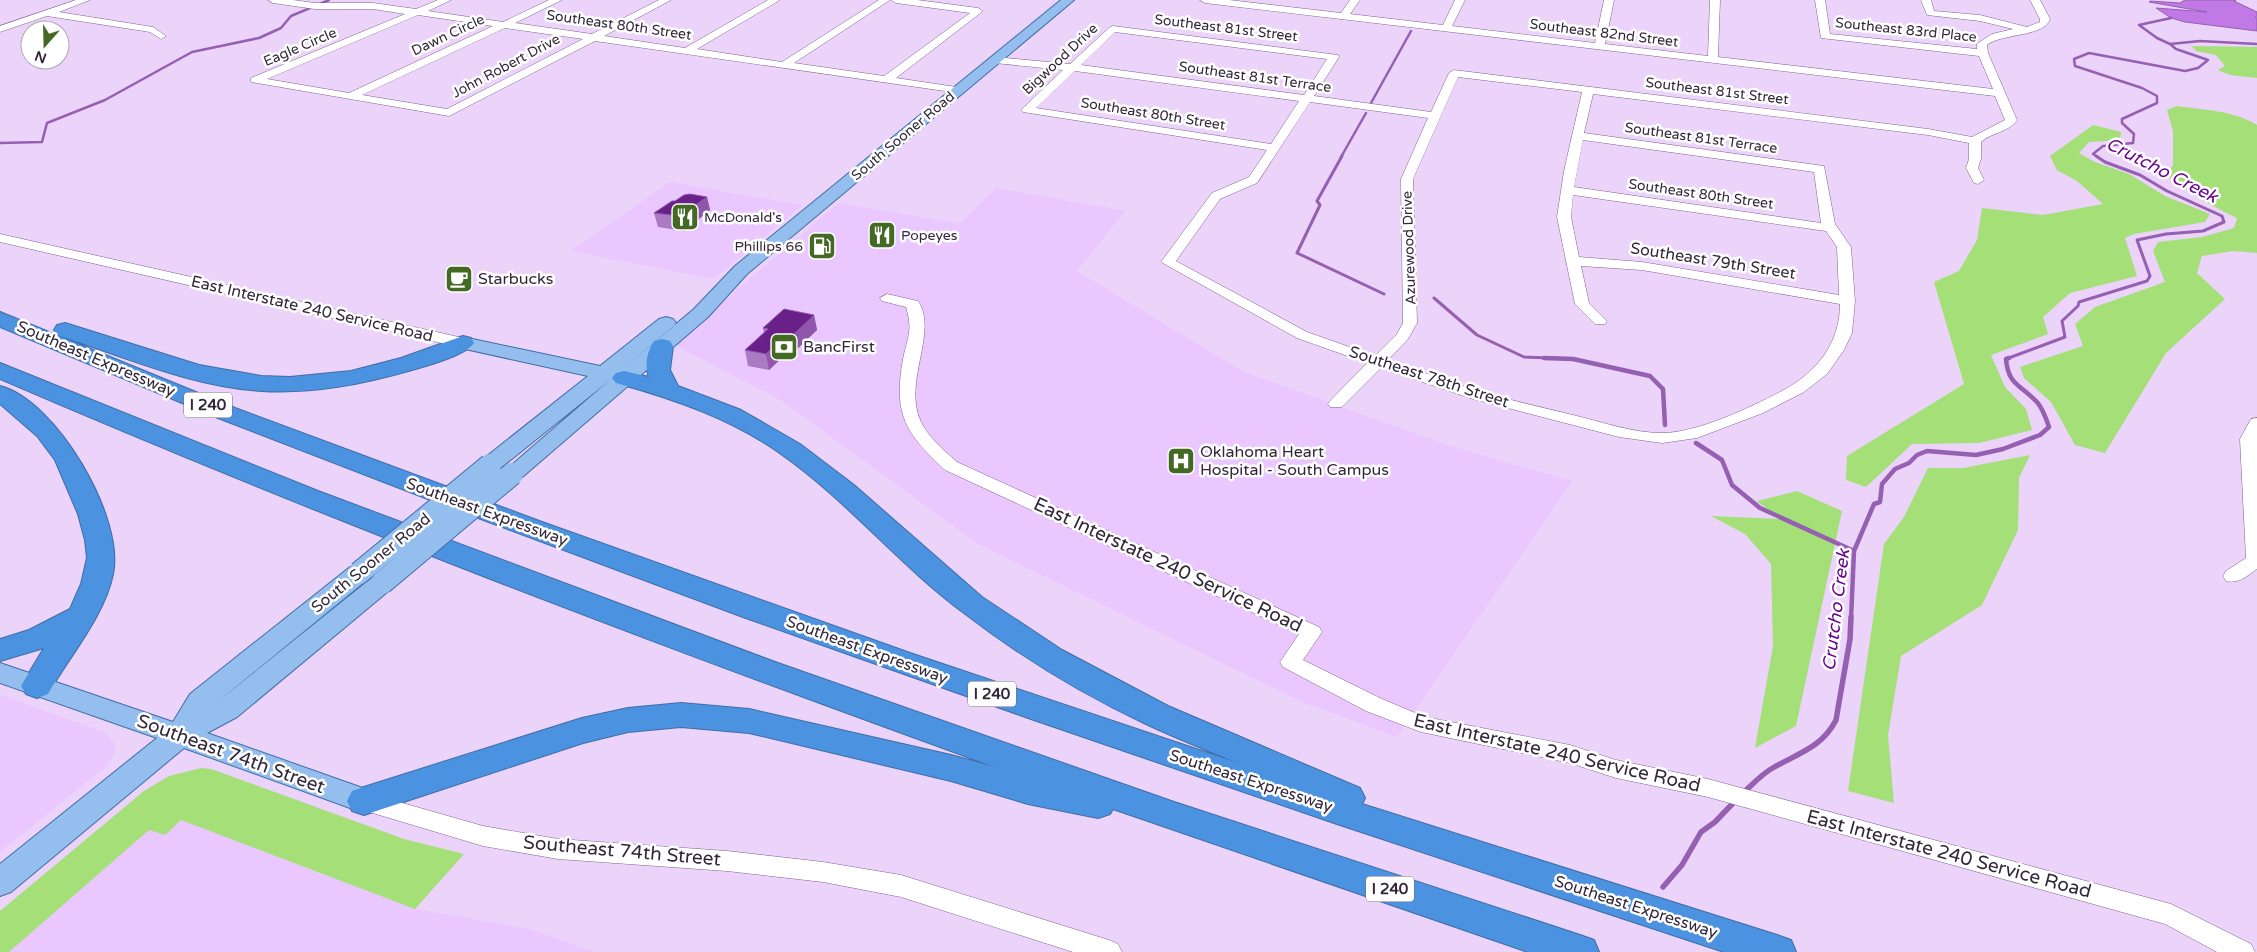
<svg xmlns="http://www.w3.org/2000/svg" width="2257" height="952" font-family="'Varela Round',sans-serif">
	<rect width="100%" height="100%" fill="#ebd3fa"/>
	<path fill="#eac7fe" d="M670,182L802,205L714,279L571,251Z
		M996,188L1125,211L1077,271L1244,372L1447,445L1572,481L1397,737L1298,700L978,544L782,401L673,344L839,203L960,224Z
		M0,695L106,733L115,744V753L105,767L0,852Z
		M163,798L415,909L530,929L593,952H0V939Z"/>
	<path fill="#a4df78" d="M2192,46L2257,47V78L2230,75L2218,70L2225,66L2216,55L2196,51Z
		M2176,106C2203,110 2233,110 2257,125V253L2233,251L2202,256L2197,273L2225,299L2166,353L2105,453L2075,445L2051,402L2024,378L2020,367L2083,346L2075,324L2095,307L2165,282L2153,251L2158,242L2202,237L2234,228L2237,218C2212,206 2188,193 2167,175L2173,165V131L2167,110Z
		M2093,125L2121,132L2120,140L2089,142L2079,153L2095,162L2129,174L2165,196L2210,214L2205,222L2134,234L2125,238L2137,276L2070,293L2043,317L2048,334L1991,355L2005,387L2026,409L2032,430L1979,443L1912,444L1866,487L1846,480L1847,456L1964,384L1934,282L1959,271L1977,240L1982,208L2043,215L2103,204L2077,181L2057,170L2050,156Z
		M2030,455L2019,478L2018,530L1982,605L1901,656L1888,735L1894,803L1848,791L1884,544L1904,517L1928,468H1963Z
		M1797,491L1842,511L1796,726L1755,748L1773,646L1771,564L1745,534L1711,516L1780,519L1757,501Z
		M201,768L211,769L404,839L464,854L415,909L181,820L165,835L149,830L9,952H0V911L144,791L169,776Z"/>
	<path fill="#c079e5" stroke="#9560b1" d="M2185,0H2236L2234,1L2257,12V16L2255,17L2257,18V31L2185,22L2171,18L2156,8L2207,12L2149,2L2150,1L2180,3Z"/>
	<g fill="none" stroke-linecap="round" stroke-linejoin="round">
		<path stroke="#9560b1" stroke-width="2.5" d="M2170,44L2157,38L2139,25L2171,18
			M1371,103L1411,31
			M0,143L42,142L47,123L105,100L192,52L259,38L281,28L291,16L329,0
			M1341,157L1366,113
			M2098,157L2093,154L2103,146L2133,143L2134,134L2122,123V119L2157,103V96L2142,88L2075,66L2074,59L2089,53L2185,71L2198,68L2208,60L2176,49L2170,44L2200,41L2257,44"/>
		<path stroke="#9560b1" stroke-width="3" d="M1342,156L1317,201L1320,205L1297,253L1384,294
			M1434,298L1477,335L1524,357L1573,359
			M2006,359L2065,337L2062,321L2078,306L2079,302L2147,281L2150,276L2137,240L2166,234L2203,231L2224,222L2222,216L2167,191L2140,175L2105,162L2096,156"/>
		<path stroke="#9560b1" stroke-width="4.5" d="M1544,358L1573,359L1650,376L1663,389L1665,425
			M1696,443L1722,460L1732,485L1760,508L1854,551
			M1851,619L1854,551L1874,504L1880,502L1882,484L1895,469L1909,463L1917,455L1927,451L1976,455L2003,449L2040,435L2049,427C2046,418 2043,409 2037,402C2021,385 2008,385 2006,359L2009,358"/>
		<path stroke="#9560b1" stroke-width="5.5" d="M1744,792C1753,784 1761,775 1771,769C1796,754 1822,748 1836,720L1850,639L1851,617
			M1663,887L1682,865L1701,832L1715,822L1735,801"/>
		<g stroke="#7f648e" stroke-width="1">
			<path id="minor" d="M76,0H90L59,12L153,27L166,36L161,39L150,32L47,16L0,32V26Z
				M268,0H293L315,3H373L416,9L438,0H451L428,11L503,22L549,0H562L515,23L592,34L659,0H671L604,36L685,48L768,0H780L697,49L782,62L879,0H890L794,63L884,76L970,13L896,3L891,0H917L978,8L983,11L896,78L963,88L964,90L959,93L595,41L449,116L251,82V78L405,14L373,9H315L273,3ZM418,15L493,26L349,93L267,79ZM505,28L583,39L447,109L362,95Z
				M1200,0H1229L1341,13L1350,0H1360L1350,14L1443,25L1455,0H1465L1452,26L1595,43L1604,0H1614L1605,44L1708,56L1710,0H1720L1718,57L1993,89L1979,56L1821,38L1815,0H1825L1830,34L1977,49V44L1992,34L2013,29L1980,21L1927,15L1921,0H1931L1934,11L1980,15L2027,27L2040,22V19L2030,0H2040L2050,19C2045,37 2002,33 1987,45L1988,53L2017,120C2008,133 1992,132 1981,142V159L1978,168L1984,180L1978,184L1974,183L1966,168L1969,159V143L1928,135L1593,94L1584,133L1824,166L1835,224L1851,247L1855,301L1852,333L1844,350L1827,374L1804,392L1763,413L1697,438L1662,443L1619,437L1473,399L1381,368L1342,407H1330L1328,404L1330,401L1367,363L1297,338L1161,262L1212,193L1249,177L1267,150L1023,112L1021,110L1023,108L1063,70L995,63L990,60L995,57L1070,64L1110,27L1113,26L1338,55L1339,57L1314,96L1431,112L1449,73L1454,70L1928,129L1972,137L2005,120L1995,96L1205,3ZM1115,32L1327,59L1304,95L1081,65ZM1075,71L1299,101L1271,144L1036,108ZM1458,77L1582,92L1564,171L1557,217L1575,304L1595,324H1605L1607,321L1589,303L1581,266L1642,270L1840,304C1840,345 1815,374 1780,392C1749,408 1697,433 1662,433C1633,433 1602,422 1573,415C1544,408 1514,401 1485,393C1452,383 1420,371 1388,360L1408,339L1417,323L1413,179ZM1310,102L1428,118L1401,179L1403,323L1397,334L1375,356L1307,332L1176,261L1220,199L1257,183ZM1583,140L1814,172L1821,223L1574,187ZM1573,195L1826,231L1837,247L1839,295L1642,262L1579,257L1571,217Z
				M0,234L463,338L468,340L471,343L468,346L463,348L0,242Z
				M887,294L918,301C939,332 902,382 921,422C929,438 944,450 957,462L1319,627L1322,632L1303,660L1382,699L1425,717L1570,745L1616,760L1708,779L2171,904L2251,944L2255,952H2217L2165,924L1708,797L1616,778L1570,763L1421,732L1366,711L1283,667L1280,662L1299,634L945,470C905,433 893,414 903,359C908,335 913,331 906,307L882,301L880,298Z
				M2257,418V569C2247,576 2239,584 2226,581L2223,576L2226,571L2246,558L2240,439L2251,419Z
				M364,792L483,826L558,839L727,851L823,862L901,875L1109,940L1118,944L1122,952H1073L901,897L823,882L727,871L558,859L483,846L356,808L352,801L356,794Z"/>
		</g>
		<g stroke="#426da6" stroke-width="2">
			<path id="major" d="M1061,0H1074L747,274L708,317L520,479L512,481L504,479L501,474L610,380L498,470L490,472L482,470L479,465L482,460L588,376L456,347L453,343L456,339L463,337L600,366L659,319L666,317L673,319L676,323L673,327L620,371L694,309L735,266Z
				M359,565L368,567L371,573L368,579L216,703L373,577L382,575L391,577L394,583L391,589L237,717L207,733L374,792L379,801L374,810L364,813L184,748L11,892L0,896V864L157,738L0,683V663L173,722L190,694L350,567Z"/>
		</g>
		<g stroke="#426da6" stroke-width="2">
			<path id="highway" d="M0,312L235,408L542,522L910,653L1238,763C1207,750 1175,738 1144,723C1080,693 1020,656 964,613C899,565 848,501 781,454C732,419 674,399 616,383L612,378L616,373L624,371L649,377C644,365 647,352 654,341L662,339L670,341L673,346L670,370L678,386L741,410L800,444L854,485L982,597L1062,650L1168,706L1360,788L1365,798L1362,804L1777,935L1791,940L1796,952H1724L1337,824L1034,720L743,617L446,506L218,418L0,327Z
				M65,323L199,365L261,376L290,377L351,371L401,358L463,336L471,338L474,343C466,355 427,366 412,370C363,384 314,394 262,391C192,387 123,356 57,335L54,330L57,325Z
				M0,363L318,491L775,662L1174,802L1580,935L1594,940L1599,952H1528L1113,809L1110,814L1098,818L1028,804L951,781L749,733L681,727L628,732L583,743L364,815L352,811L347,801L352,791L364,787L582,718L628,708L681,703L749,709L951,755L995,767C660,646 327,520 0,379Z
				M0,386C56,400 125,518 113,574C105,615 69,657 48,694L37,698L26,694L21,686L44,648L0,661V639L29,630L70,609L81,584L87,558L85,540L78,514L55,460L37,436L0,404Z"/>
		</g>
		<use href="#minor" fill="#fff" fill-rule="evenodd"/>
		<use href="#major" fill="#93beed" fill-rule="evenodd"/>
		<use href="#highway" fill="#4b92e1" fill-rule="evenodd"/>
		<g stroke="#426da6" stroke-width="24" stroke-linecap="butt">
			<path id="major-bridge" d="M359,573L490,465
				M382,583L512,474"/>
		</g>
		<use href="#major-bridge" stroke="#93beed" stroke-width="22"/>
	</g>
	<path fill="#aa7ac2" d="M707,197L710,210L684,231L658,227L654,213L675,201Z
		M814,315L817,330L796,350L791,349L769,370L748,366L745,350L764,333L763,328Z"/>
	<path fill="#9056ab" d="M707,197L710,210L684,231L680,216Z
		M814,315L817,330L796,350L793,335Z
		M788,334L791,349L769,370L766,354Z"/>
	<path fill="#692189" stroke="#9056ab" d="M690,194L707,197L680,216L654,213L672,201H675L684,195Z
		M784,309L814,315L793,335L788,334L766,354L745,350L768,329L763,328Z"/>
	<defs>
		<g id="restaurant-square" transform="scale(1.4375)"><rect x="-9" y="-9" width="18" height="18" rx="4" fill="#436923" stroke="#fff"/><path d="M-5-6h1v4h1v-4h1v4h1v-4h1v5L-1.5 .5V6h-2V.5L-5-1ZM5-6V6H3V1.5H1.5Q1.5-4 5-6Z" fill="#fff"/></g>
		<g id="fuel-square" transform="scale(1.4375)"><rect x="-9" y="-9" width="18" height="18" rx="4" fill="#436923" stroke="#fff"/><path d="M-5.5-6h7V0h2V4h1.3V-2.5L3-4.5l.8-.8L6-3V5H2.5V1h-1V6h-7ZM-4.2-4.7v3.2H.2V-4.7Z" fill="#fff"/></g>
		<g id="cafe-square" transform="scale(1.4375)"><rect x="-9" y="-9" width="18" height="18" rx="4" fill="#436923" stroke="#fff"/><path d="M-5.5-4.5H6V0H3Q3 3.5 0 3.5H-2.5Q-5.5 3.5-5.5 0ZM3-3.2v2h1.7v-2ZM-6 4.5H4V6H-6Z" fill="#fff"/></g>
		<g id="bank-square" transform="scale(1.4375)"><rect x="-9" y="-9" width="18" height="18" rx="4" fill="#436923" stroke="#fff"/><path d="M-6-4H6V4H-6ZM0-2.3a2.3 2.3 0 1 0 0 4.6a2.3 2.3 0 1 0 0-4.6Z" fill="#fff"/></g>
		<g id="hospital-square" transform="scale(1.4375)"><rect x="-9" y="-9" width="18" height="18" rx="4" fill="#436923" stroke="#fff"/><path d="M-5-5h3v3.5h4V-5h3V5h-3V1.5h-4V5h-3Z" fill="#fff"/></g>
	</defs>
	<g fill-rule="evenodd">
		<use href="#restaurant-square" x="685" y="217"/>
		<use href="#restaurant-square" x="882" y="235"/>
		<use href="#fuel-square" x="822" y="246"/>
		<use href="#cafe-square" x="459" y="279"/>
		<use href="#bank-square" x="784" y="347"/>
		<use href="#hospital-square" x="1181" y="461"/>
	</g>
	<g text-anchor="middle" dominant-baseline="central" stroke-width="5" stroke-linejoin="round" paint-order="stroke">
		<g font-size="14" fill="#322739" stroke="#fff">
			<text transform="translate(619 25) rotate(8)">Southeast 80th Street</text>
			<text transform="translate(1226 28) rotate(7)">Southeast 81st Street</text>
			<text transform="translate(1906 30) rotate(6)">Southeast 83rd Place</text>
			<text transform="translate(1604 33) rotate(7)">Southeast 82nd Street</text>
			<text transform="translate(448 35) rotate(-25)">Dawn Circle</text>
			<text transform="translate(300 47) rotate(-23)">Eagle Circle</text>
			<text transform="translate(1060 59) rotate(-43)">Bigwood Drive</text>
			<text transform="translate(506 66) rotate(-28)">John Robert Drive</text>
			<text transform="translate(1255 77) rotate(8)">Southeast 81st Terrace</text>
			<text transform="translate(1717 91) rotate(7)">Southeast 81st Street</text>
			<text transform="translate(1153 114) rotate(9)">Southeast 80th Street</text>
			<text transform="translate(903 136) rotate(-40)">South Sooner Road</text>
			<text transform="translate(1701 138) rotate(8)">Southeast 81st Terrace</text>
			<text transform="translate(1701 194) rotate(8)">Southeast 80th Street</text>
			<text transform="translate(1409 248) rotate(-92)">Azurewood Drive</text>
		</g>
		<g font-size="14" fill="#322739" stroke="#fff" text-anchor="start">
			<text x="704" y="217">McDonald's</text>
			<text x="901" y="235">Popeyes</text>
			<text x="803" y="246" text-anchor="end">Phillips 66</text>
		</g>
		<g fill="#fff" stroke="#706874" stroke-width="1">
			<rect x="184" y="392.5" width="48" height="25" rx="4"/>
			<rect x="968" y="681.5" width="48" height="25" rx="4"/>
			<rect x="1366" y="876.5" width="48" height="25" rx="4"/>
		</g>
		<g font-size="15" font-weight="bold" fill="#322739">
			<text x="208" y="405">I 240</text>
			<text x="992" y="694">I 240</text>
			<text x="1390" y="889">I 240</text>
		</g>
		<g font-size="16" fill="#322739" stroke="#fff">
			<text transform="translate(1713 261) rotate(9)">Southeast 79th Street</text>
			<text transform="translate(312 309) rotate(13)">East Interstate 240 Service Road</text>
			<text transform="translate(96 359) rotate(23)">Southeast Expressway</text>
			<text transform="translate(1429 377) rotate(18)">Southeast 78th Street</text>
			<text transform="translate(487 512) rotate(20)">Southeast Expressway</text>
			<text transform="translate(371 563) rotate(-39)">South Sooner Road</text>
			<text transform="translate(867 650) rotate(20)">Southeast Expressway</text>
			<text transform="translate(1251 781) rotate(18)">Southeast Expressway</text>
			<text transform="translate(1636 907) rotate(18)">Southeast Expressway</text>
		</g>
		<g font-size="16" fill="#322739" stroke="#fff" text-anchor="start">
			<text x="478" y="279">Starbucks</text>
			<text x="803" y="347">BancFirst</text>
			<text x="1200" y="452">Oklahoma Heart<tspan x="1200" dy="18">Hospital - South Campus</tspan></text>
		</g>
		<g font-size="18" font-style="italic" fill="#6c0591" stroke="#fff">
			<text transform="translate(2162 170) rotate(27)">Crutcho Creek</text>
			<text transform="translate(1836 610) rotate(-83)">Crutcho Creek</text>
		</g>
		<g font-size="19" fill="#322739" stroke="#fff">
			<text transform="translate(1168 565) rotate(25)">East Interstate 240 Service Road</text>
			<text transform="translate(1557 753) rotate(13)">East Interstate 240 Service Road</text>
			<text transform="translate(231 754) rotate(20)">Southeast 74th Street</text>
			<text transform="translate(622 851) rotate(5)">Southeast 74th Street</text>
			<text transform="translate(1949 854) rotate(15)">East Interstate 240 Service Road</text>
		</g>
	</g>
	<g transform="translate(45 45) rotate(200)"><circle r="24" fill="#ffffff" stroke="#ada9b0"/>
	<path d="M0-4L9 19L0 12L-9 19Z" fill="#436923"/>
	<text y="-8" font-size="14" font-weight="bold" text-anchor="middle" fill="#322739">N</text>
	</g>
</svg>
